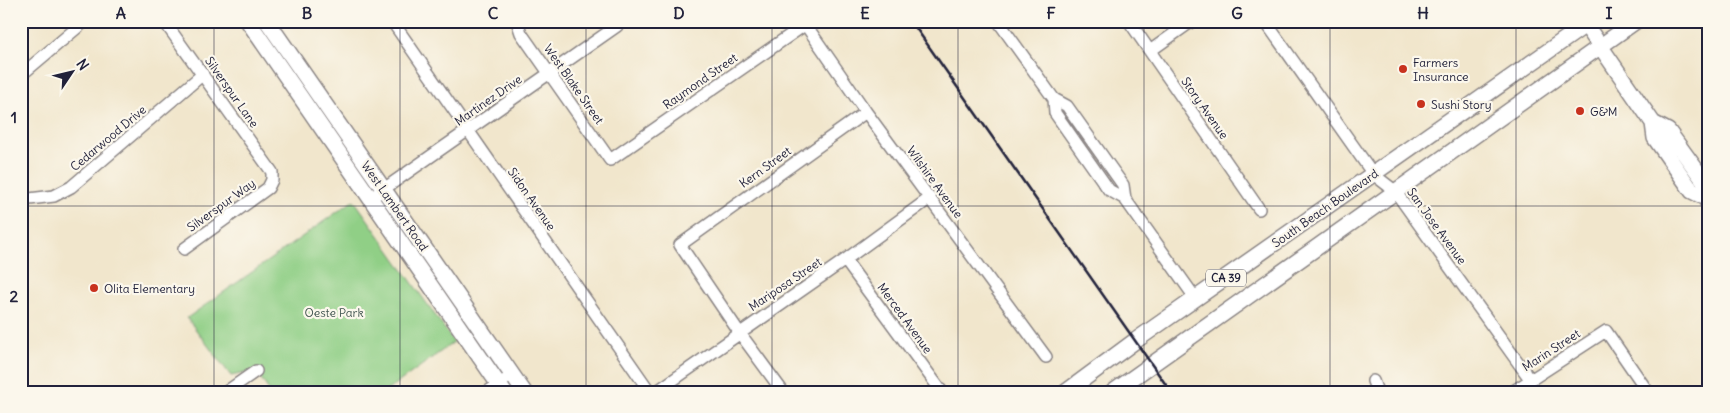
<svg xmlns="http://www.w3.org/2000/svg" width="1730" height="413" font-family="Delius,sans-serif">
	<rect width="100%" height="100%" fill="#fbf7ec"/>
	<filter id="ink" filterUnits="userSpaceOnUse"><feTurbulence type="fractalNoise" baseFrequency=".02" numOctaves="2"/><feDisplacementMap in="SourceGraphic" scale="10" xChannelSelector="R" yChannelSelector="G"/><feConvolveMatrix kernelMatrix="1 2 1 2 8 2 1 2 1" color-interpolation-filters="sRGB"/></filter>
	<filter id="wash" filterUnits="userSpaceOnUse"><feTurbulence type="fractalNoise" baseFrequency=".0096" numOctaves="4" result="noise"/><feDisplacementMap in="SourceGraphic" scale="20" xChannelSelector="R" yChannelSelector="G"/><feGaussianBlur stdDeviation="1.12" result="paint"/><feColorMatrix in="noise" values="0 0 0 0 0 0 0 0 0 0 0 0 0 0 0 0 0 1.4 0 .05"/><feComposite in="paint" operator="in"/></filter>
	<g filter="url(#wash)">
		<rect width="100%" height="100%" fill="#f1e6cc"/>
		<path fill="#90cf86" stroke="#597860" d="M354,200L454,342L385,392H270L256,371L231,376L187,318Z"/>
	</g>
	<g filter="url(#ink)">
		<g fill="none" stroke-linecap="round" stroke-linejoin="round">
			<g stroke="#8a8484" stroke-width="14">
				<path id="minor" d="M164,21L272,172V180L268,188L184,249
					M392,21L650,392
					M517,21L521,33L610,160L806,24
					M803,21L866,112L1046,357
					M998,21L1054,99L1067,106L1123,185L1125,199
					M1129,21L1259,209
					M1265,21L1373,174L1395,191L1530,379
					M1150,51L1192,21
					M21,73L27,70L85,21
					M1054,99L1055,113L1109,190L1125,199L1196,299
					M371,198L617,26L618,21
					M21,200L54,196L71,187L203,74
					M845,260L942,392
					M1373,381L1377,392
					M226,392L256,371
					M487,392L505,380
					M656,392L845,260L930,198
					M783,392L739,332L680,245L866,112
					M1512,392L1606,331L1648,392"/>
			</g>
			<g stroke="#8a8484" stroke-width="18">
				<path id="major" d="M248,21L504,392
					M267,21L524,392
					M1583,21L1653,123L1655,138L1692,191L1704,197L1709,203
					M1653,123L1668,131L1705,182L1704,197
					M1066,392L1135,341L1591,21
					M1113,392L1636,21"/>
			</g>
			<use href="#minor" stroke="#fff" stroke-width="11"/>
			<use href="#major" stroke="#fff" stroke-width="15"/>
			<path stroke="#22223b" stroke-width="2.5" d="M911,21L1171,392"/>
		</g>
	</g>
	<path fill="none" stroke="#22223b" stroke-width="1" stroke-opacity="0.55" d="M214,21V392M400,21V392M586,21V392M772,21V392M958,21V392M1144,21V392M1330,21V392M1516,21V392M21,206H1709"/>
	<g fill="#c8321e" stroke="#fbf7ec" stroke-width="2">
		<circle cx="1403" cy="69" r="5"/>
		<circle cx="1421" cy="104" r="5"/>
		<circle cx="1580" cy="111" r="5"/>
		<circle cx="94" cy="288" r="5"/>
	</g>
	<g text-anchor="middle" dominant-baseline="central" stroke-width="4.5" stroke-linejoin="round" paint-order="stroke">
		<rect fill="#fbf7ec" stroke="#636270" stroke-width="1" x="1206" y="269.5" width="40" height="17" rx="4"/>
		<g font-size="11" font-weight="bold" fill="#22223b">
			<text x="1226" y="278">CA 39</text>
		</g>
		<g font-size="12" fill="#22223b" stroke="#fbf7ec" text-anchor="start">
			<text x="1413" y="62">Farmers<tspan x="1413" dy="14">Insurance</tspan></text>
			<text x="1431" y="104">Sushi Story</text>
			<text x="1590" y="111">G&amp;M</text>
			<text x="104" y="288">Olita Elementary</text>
		</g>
		<g font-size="12" fill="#22223b" stroke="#fbf7ec">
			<text transform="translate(700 81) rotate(-35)">Raymond Street</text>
			<text transform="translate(574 84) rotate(55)">West Blake Street</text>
			<text transform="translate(232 92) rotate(55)">Silverspur Lane</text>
			<text transform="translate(488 100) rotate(-35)">Martinez Drive</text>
			<text transform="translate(1205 108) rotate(55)">Story Avenue</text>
			<text transform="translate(108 138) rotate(-40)">Cedarwood Drive</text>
			<text transform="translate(765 167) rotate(-36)">Kern Street</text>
			<text transform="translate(935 182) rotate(54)">Wilshire Avenue</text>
			<text transform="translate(532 199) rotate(55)">Sidon Avenue</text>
			<text transform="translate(221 205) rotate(-36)">Silverspur Way</text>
			<text transform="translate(395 206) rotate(55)">West Lambert Road</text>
			<text transform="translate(1325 208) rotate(-35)">South Beach Boulevard</text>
			<text transform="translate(1437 226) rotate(54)">San Jose Avenue</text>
			<text transform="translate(785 284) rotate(-34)">Mariposa Street</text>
			<text transform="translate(905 318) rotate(54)">Merced Avenue</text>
			<text transform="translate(1551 350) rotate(-33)">Marin Street</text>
		</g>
		<g font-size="12" fill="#435652" stroke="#fbf7ec">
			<text x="334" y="312">Oeste Park</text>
		</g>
	</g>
	<rect width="1730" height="413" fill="none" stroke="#fbf7ec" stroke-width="55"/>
	<g transform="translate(72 72) rotate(55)" stroke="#fbf7ec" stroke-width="4" paint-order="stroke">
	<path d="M0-4L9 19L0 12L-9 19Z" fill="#22223b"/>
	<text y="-8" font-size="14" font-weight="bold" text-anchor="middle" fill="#22223b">N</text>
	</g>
	<rect x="28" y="28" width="1674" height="358" fill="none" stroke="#22223b" stroke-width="2"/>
	<g font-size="16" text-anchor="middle" font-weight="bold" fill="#22223b">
		<text x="121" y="19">A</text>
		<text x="307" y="19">B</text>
		<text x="493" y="19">C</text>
		<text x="679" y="19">D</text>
		<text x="865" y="19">E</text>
		<text x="1051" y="19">F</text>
		<text x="1237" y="19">G</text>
		<text x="1423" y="19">H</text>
		<text x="1609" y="19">I</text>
		<text x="14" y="123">1</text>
		<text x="14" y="302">2</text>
	</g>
</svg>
